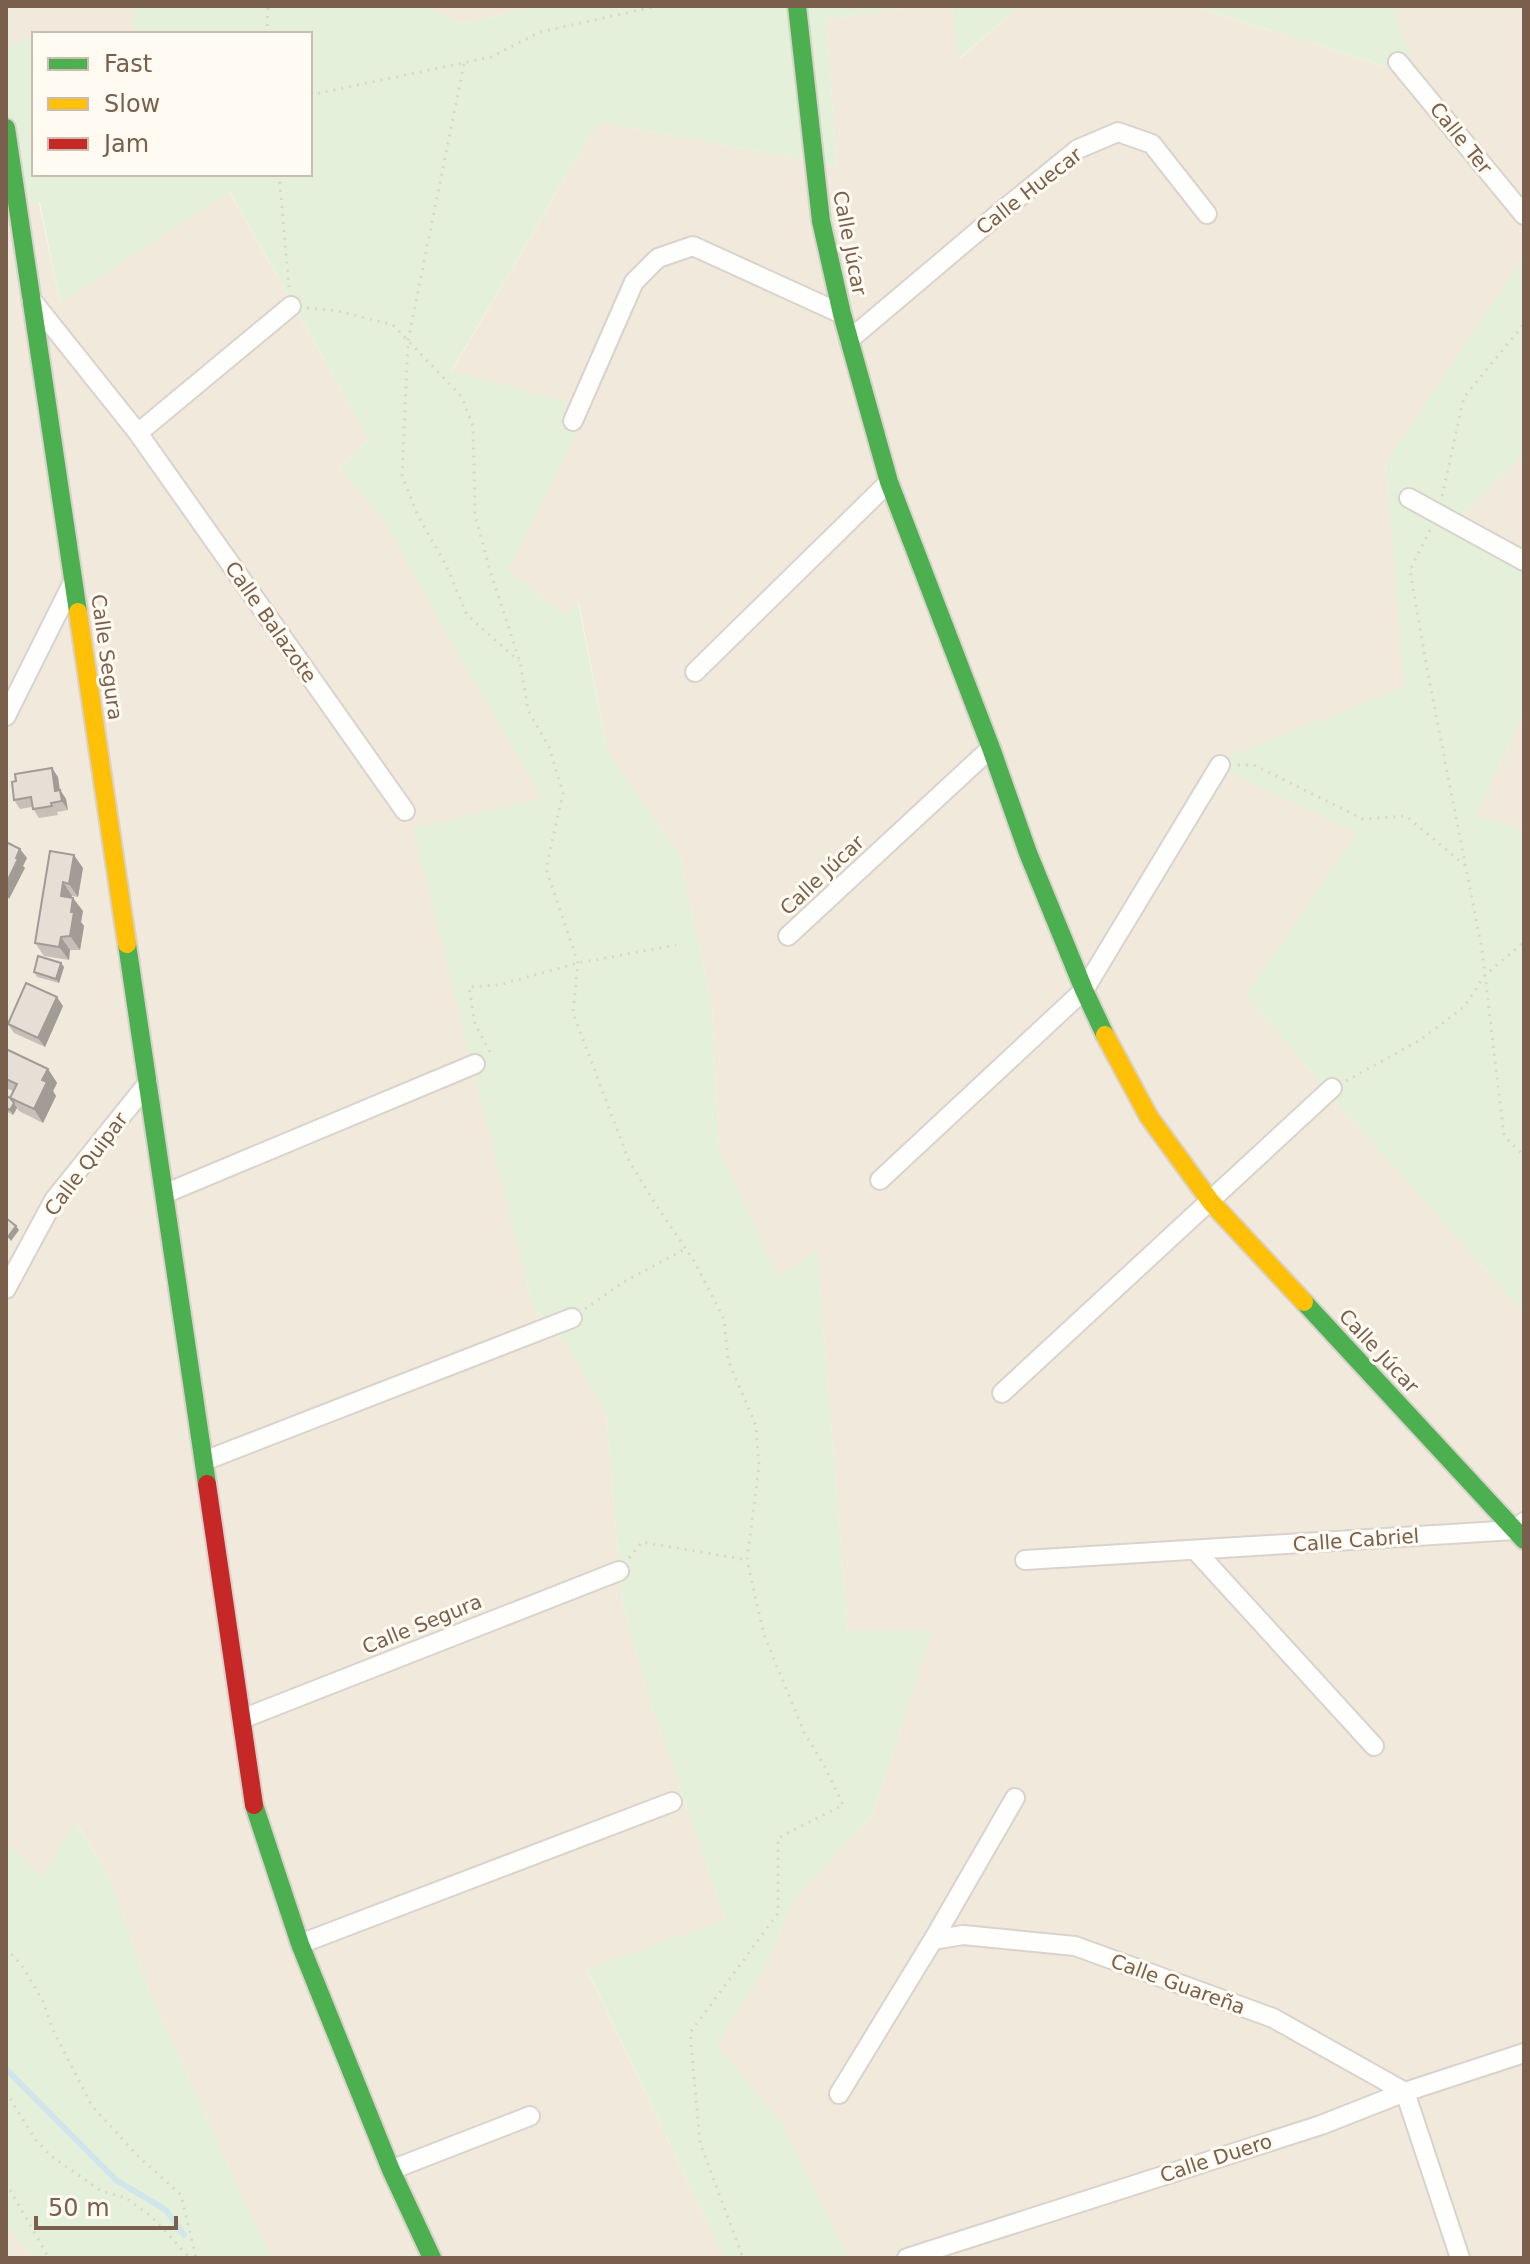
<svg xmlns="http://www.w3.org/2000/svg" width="1530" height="2264" font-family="'DejaVu Sans',sans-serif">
	<rect width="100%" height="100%" fill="#f9f6ef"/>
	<path fill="#f2e9dd" d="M6,6H135L133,32L34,34L6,50Z
		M426,6H539L463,24Z
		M924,6H952L959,59L1021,6H1192L1417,76L1392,6H1524V257L1386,463L1405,688L1358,834L1246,995L1347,1114L1524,1313V2258H849L783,2125L716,2044L763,1971L795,1898L872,1816L932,1631H848L817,1250L779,1279L719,1150L712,1005L680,855L607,750L579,603L566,616L508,570L589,409L452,371L598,122L837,166L826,19Z
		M229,191L369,439L339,468L384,519L442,626L543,799L414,829L533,1307L568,1346L606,1413L622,1601L648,1695L725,1920L587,1970L724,2258H272L238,2187L144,1978L111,1880L76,1822L43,1878L6,1842V211L39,203L60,303Z
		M1524,454V552L1463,514Z
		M1524,713V831L1476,816Z
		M6,2226L34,2258H6Z"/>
	<path fill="#e5f0da" d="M135,6H426L463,24L539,6H924L826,19L837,166L598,122L452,370L590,409L508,570L566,616L578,602L607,750L680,855L712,1005L719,1150L779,1278L817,1249L848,1631H932L872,1816L795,1898L763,1971L717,2044L783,2125L849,2258H724L587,1969L725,1920L648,1695L622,1601L606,1413L568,1346L533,1307L413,829L542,798L442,626L384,519L339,468L369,439L230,192L60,303L40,203L6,211V50L29,36H34V174H310V34H75L132,32Z
		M952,6H1021L958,59Z
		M1192,6H1392L1418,76Z
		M1524,257V454L1463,514L1524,552V713L1476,816L1524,831V1313L1347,1114L1246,995L1357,833L1211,763L1404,687L1386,463Z
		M75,1821L111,1880L144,1978L238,2187L272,2258H34L6,2226V1842L43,1877Z"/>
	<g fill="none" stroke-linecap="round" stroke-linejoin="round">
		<path stroke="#d0e6ea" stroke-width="6" d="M6,2069L116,2180L166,2210L184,2235"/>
		<g stroke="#d9d3cd" stroke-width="22">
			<path id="street" d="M1398,62L1524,215
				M31,299L138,433L405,811
				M849,340L997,215L1078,149L1118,132L1152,144L1207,214
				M573,421L634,282L658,258L693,246L842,314
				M138,433L291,306
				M1409,498L1524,561
				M695,672L889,482
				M6,716L73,582
				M788,936L991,748
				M880,1180L1084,990L1220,765
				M164,1194L475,1064
				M6,1289L54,1200L148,1083
				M1002,1393L1332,1088
				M204,1461L572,1318
				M1196,1551L1374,1746
				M1025,1560L1515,1530L1524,1522
				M242,1719L619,1571
				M933,1940L963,1935L1075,1946L1273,2018L1405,2092L1460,2258
				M300,1944L672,1802
				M839,2094L933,1940L1015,1798
				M391,2170L530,2116
				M907,2258L1321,2125L1405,2092L1524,2053"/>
		</g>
		<g stroke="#d8d2ca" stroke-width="22">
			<path id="fast" d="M797,6L821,221L842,314L889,482L991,748L1028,853L1084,990L1105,1035
				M6,128L78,612
				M127,944L207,1484
				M1304,1302L1524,1540
				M254,1805L300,1944L391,2170L432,2258"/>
		</g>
		<g stroke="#d8d2ca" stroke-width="22">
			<path id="slow" d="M78,612L127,944
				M1105,1035L1149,1117L1211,1202L1304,1302"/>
		</g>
		<g stroke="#d8d2ca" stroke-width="22">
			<path id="jam" d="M207,1484L254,1805"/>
		</g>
		<path stroke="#dcd6d0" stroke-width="3" stroke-dasharray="2 6" stroke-linecap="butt" d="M267,34L268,6
			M464,64L408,341L402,476L418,516L446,565L467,615L519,661
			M310,95L491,57L540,32L658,6
			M279,174L289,287
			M307,308L338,311L393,325L461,396L473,426L475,515L491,574L520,662L528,710L549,747L563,793L546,869L578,963L573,1013L629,1161L656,1205L694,1261L724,1319L728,1360L756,1426L759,1466L747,1560L764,1635L804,1732L825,1767L843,1805L778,1838V1913L690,2033L700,2143L743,2258
			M1442,496L1464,397L1524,324
			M1430,530L1410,570L1428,674L1482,950L1504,1136L1524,1156
			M1238,765H1254L1363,819L1406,816L1467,867
			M490,1052L475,1024L469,987L499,985L578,963L676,945
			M1346,1081L1420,1040L1464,1007L1485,975L1524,942
			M585,1309L622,1283L685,1249
			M629,1558L642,1542L747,1560
			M6,1948L22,1966L43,2001L52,2028L92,2106L138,2156L181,2195L196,2258
			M6,2092L35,2139L51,2156L101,2191L126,2198L151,2216L190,2258
			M6,2183L49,2258"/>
		<use href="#street" stroke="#fefefd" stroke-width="18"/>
		<use href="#fast" stroke="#4caf50" stroke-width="18"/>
		<use href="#slow" stroke="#ffc107" stroke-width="18"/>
		<use href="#jam" stroke="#c62828" stroke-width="18"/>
	</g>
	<path fill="#c6c0b8" d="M58,777L60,790L66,799L68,810L57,812L58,815L39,818L32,807L20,809L14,800Z
		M50,851L83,868L78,897L72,896V898L83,911L81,922L84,926L80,950H70L69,960L44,956L35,943Z
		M61,963L64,967L59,983L37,977L34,972Z
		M63,1006L45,1047L14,1033L8,1024Z
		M6,1049L48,1069L57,1083L53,1091L56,1096L43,1123L19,1111L17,1108L13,1115L6,1111V1096L10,1098L13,1091L6,1088Z"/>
	<path fill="#a19c96" d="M52,768L58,777L61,800L55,791Z
		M60,790L66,799L68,810L62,801Z
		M20,849L27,858L23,866L25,868L9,899L6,894V884Z
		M74,855L83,868L78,897L69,884Z
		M63,882L72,896L70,909L61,896Z
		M73,898L83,911L81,922L84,926L80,950L70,936Z
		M61,937L70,950L69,960L59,947Z
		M61,963L64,967L59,983L56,979Z
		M57,997L63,1006L45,1047L38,1038Z
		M48,1069L57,1083L53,1091L56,1096L43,1123L34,1109L42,1080Z
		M14,1103L17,1108L13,1115L10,1110Z
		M16,1226L19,1230L11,1241L8,1237Z"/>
	<path fill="#e6dfd6" stroke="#a19c96" stroke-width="2" d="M52,768L55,791L60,790L62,801L51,803L52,806L33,809L31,797L14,800L12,782L16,781L15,774Z
		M6,842L20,849L16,858L18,859L6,884Z
		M50,851L74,855L69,884L63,882L61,896L73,898L71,912H74L70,936L61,937L59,947L35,943Z
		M38,956L61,963L56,979L34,972Z
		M26,983L57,997L38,1038L8,1024Z
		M6,1049L48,1069L42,1080L47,1082L34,1109L10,1098L17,1084L6,1079Z
		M6,1096L15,1100L10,1098L14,1103L10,1110L6,1108Z
		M6,1218L16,1226L8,1237L6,1235Z"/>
	<g text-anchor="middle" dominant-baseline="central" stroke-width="6" stroke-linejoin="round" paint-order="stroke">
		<g font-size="20" fill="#7a604c" stroke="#fffbf2">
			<text transform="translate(1461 138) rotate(51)">Calle Ter</text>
			<text transform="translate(1029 191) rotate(-38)">Calle Huecar</text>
			<text transform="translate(850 243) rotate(79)">Calle Júcar</text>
			<text transform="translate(271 622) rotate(55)">Calle Balazote</text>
			<text transform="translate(107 657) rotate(82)">Calle Segura</text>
			<text transform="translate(822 875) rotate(-43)">Calle Júcar</text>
			<text transform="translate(86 1164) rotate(-53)">Calle Quipar</text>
			<text transform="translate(1379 1351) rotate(47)">Calle Júcar</text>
			<text transform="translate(1356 1540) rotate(-4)">Calle Cabriel</text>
			<text transform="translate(422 1624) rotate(-22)">Calle Segura</text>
			<text transform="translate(1178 1984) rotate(20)">Calle Guareña</text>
			<text transform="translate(1216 2158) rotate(-18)">Calle Duero</text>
		</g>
	</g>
	<rect width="1530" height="2264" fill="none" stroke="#7a604c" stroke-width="16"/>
	<rect x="32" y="32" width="280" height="144" fill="#fffbf2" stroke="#cabdb0" stroke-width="2"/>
	<rect x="48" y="58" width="40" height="12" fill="#4caf50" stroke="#cabdb0" stroke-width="2"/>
	<text x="104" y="72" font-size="24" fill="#7a604c">Fast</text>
	<rect x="48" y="98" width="40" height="12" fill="#ffc107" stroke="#cabdb0" stroke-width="2"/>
	<text x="104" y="112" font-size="24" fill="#7a604c">Slow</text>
	<rect x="48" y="138" width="40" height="12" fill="#c62828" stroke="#cabdb0" stroke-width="2"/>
	<text x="104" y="152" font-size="24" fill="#7a604c">Jam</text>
	<path d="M36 2216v12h140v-12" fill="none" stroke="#7a604c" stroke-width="4"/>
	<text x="48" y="2216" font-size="24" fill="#7a604c" stroke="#fffbf2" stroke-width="6" paint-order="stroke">50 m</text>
</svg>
